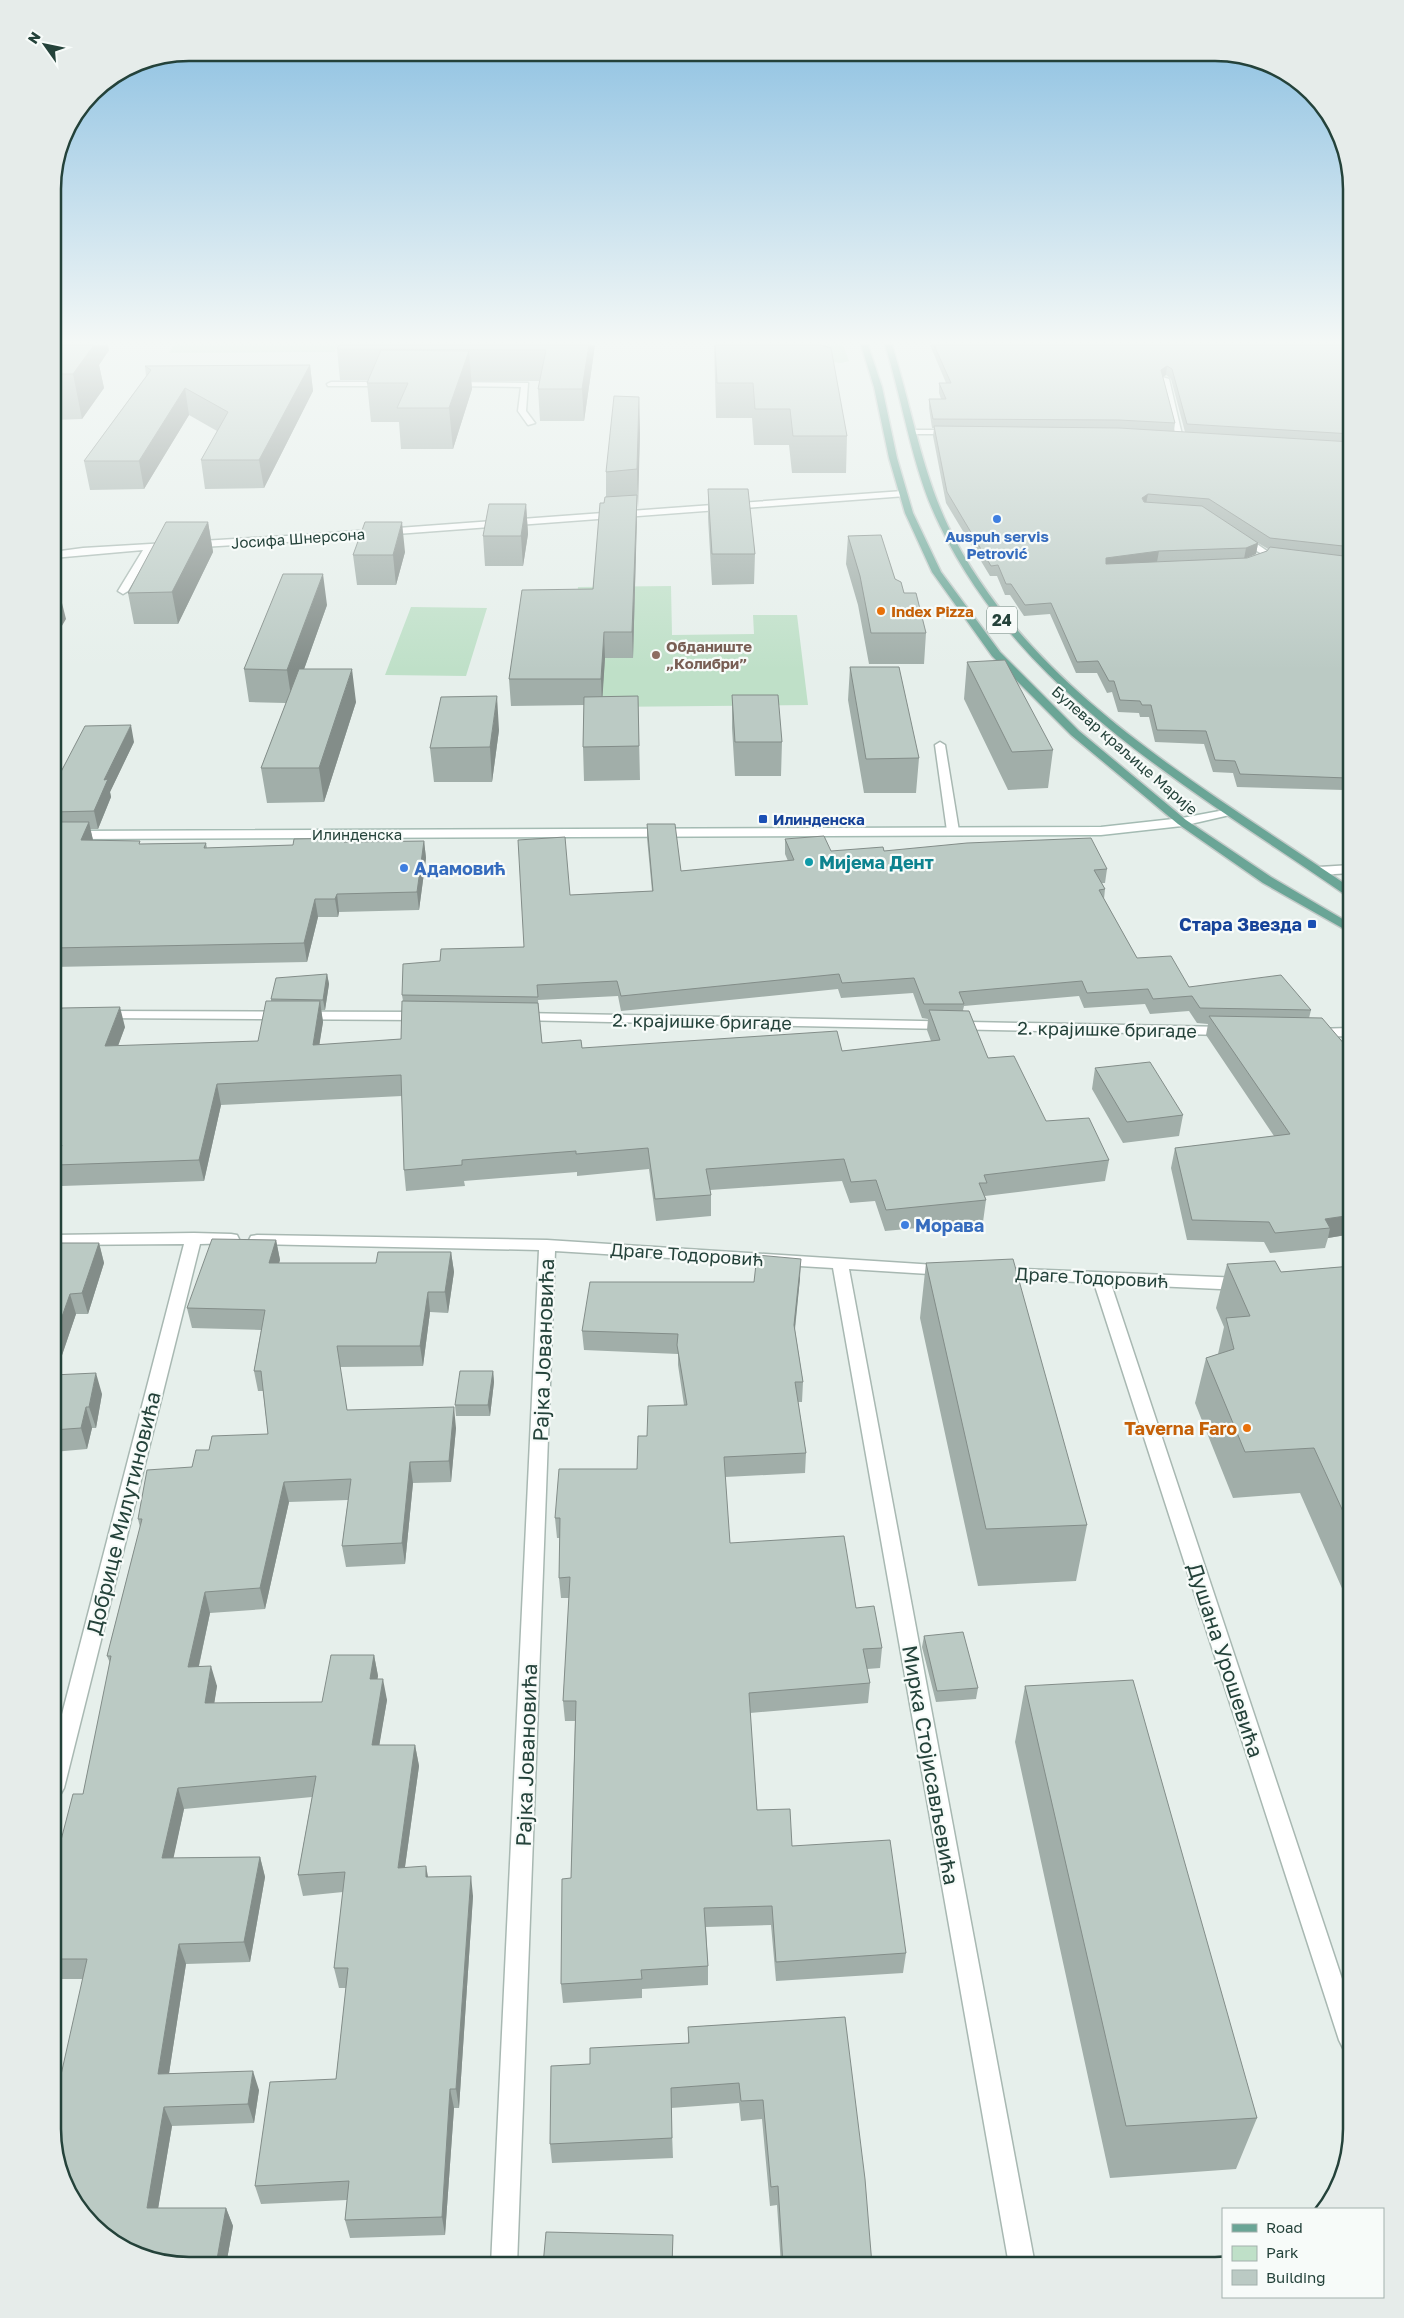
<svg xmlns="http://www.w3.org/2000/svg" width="1404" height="2318" font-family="'Golos Text',sans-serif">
	<rect width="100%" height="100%" fill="#e6efeb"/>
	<path fill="#bfe0c8" d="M174,345H338L334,352L169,353Z
		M810,345H843L849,361L841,363L825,361Z
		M671,586L672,635L754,634L753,615H797L808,705L602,707L575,614L578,587Z
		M411,607L487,608L466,676L385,675Z"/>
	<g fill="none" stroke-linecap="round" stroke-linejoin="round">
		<g stroke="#a8b8b2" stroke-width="3">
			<path id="lane" d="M331,382H387L391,384L387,386H328L327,384Z
				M449,382L528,383L526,411L535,423L528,425L518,411L521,387L452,386L448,384Z
				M940,742L945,745L959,831L953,835L947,831L935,745Z
				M1351,865V873L1319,875L1313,871L1319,867Z"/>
		</g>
		<g stroke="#a8b8b2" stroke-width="3">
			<path id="street" d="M1162,377L1169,379L1183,439L1176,437Z
				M910,430H953L957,432L953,434H913L909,432Z
				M903,491L906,492V496L303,541L152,550L128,591L123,594L118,591L143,550L53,558V552L83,548L303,535Z
				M1241,533L1267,551L1283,552L1288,555C1273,566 1249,546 1238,538L1237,536Z
				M53,1011H80L87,1015L80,1019H53Z
				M103,1011L420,1012L427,1016L420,1020L98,1018L96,1015Z
				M521,1013L1225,1027L1232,1031L1225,1035L516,1020L514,1017Z
				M1351,1028V1036L1313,1037L1306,1033L1313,1029Z
				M194,1233L231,1234L237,1235L239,1239L237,1243L200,1244L64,1788L60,1795L53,1797V1749L184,1244L53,1245V1235Z
				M257,1235L547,1240L951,1266L953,1270L951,1274L945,1275L849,1269L1035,2265H1009L833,1268L555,1251L517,2265H491L539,1250L251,1244L249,1240L251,1236Z
				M998,1268L1242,1278L1248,1280L1250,1284L1248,1288L1242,1290L1111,1284L1351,2006V2052L1343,2048L1339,2040L1094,1283L992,1277L990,1273L992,1269Z"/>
		</g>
		<g stroke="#a4bbb3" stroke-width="3">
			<path id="secondary" d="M1230,809L1236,812L1234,814L1182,826L1101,835L71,839L65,835L71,831L1101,827L1182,818Z"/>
		</g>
		<g stroke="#c2cac8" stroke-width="3">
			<path id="primary" d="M861,345H868L882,387L897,458L913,513L941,572L1000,652L1079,731L1186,820L1271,877L1351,924V933L1263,883L1178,824L1071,735L992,656L932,572L905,513L889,458L874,387Z
				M885,345H892C911,405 921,469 948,526C1028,691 1206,788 1351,888V897L1347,896C1197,792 1022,696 940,526C912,470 904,405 885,345Z"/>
		</g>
		<use href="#lane" fill="#fff" fill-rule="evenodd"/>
		<use href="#street" fill="#fff" fill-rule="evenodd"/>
		<use href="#secondary" fill="#fff" fill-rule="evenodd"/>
		<use href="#primary" fill="#6aa596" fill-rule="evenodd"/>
	</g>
	<path fill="#a1aea9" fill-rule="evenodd" d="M53,345H108L109,350L99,365L104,388L82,419L53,420Z
		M595,345L584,421H540L538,389L540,381H471L472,389L453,449H401L399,422H371L367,383L368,380H340L337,349Z
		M714,345H821L847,436L846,473H792L789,445H754L752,418H716Z
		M930,345H1352V804L1344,790L1237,787L1233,773L1213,772L1204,744L1155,742L1149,717H1140L1139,713L1118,712L1112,692L1107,693L1097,673H1076L1050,614L1024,616L1010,595H1005L997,576H990L946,503L933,436L934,428H932L929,408V399H941L939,393V383H946ZM1166,375L1171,379L1185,432L1174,431L1175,423L1163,377ZM1258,543L1268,549L1267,551L1246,558L1256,554Z
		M310,365L313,391L264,488L205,489L201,460L217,431L189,415L144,489L90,490L84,461L146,376L145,366Z
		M639,397L640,434L637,509L633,658H605L602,697L638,696L640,780L584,781L583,747L584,705L511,706L509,679L593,589L604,503L606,497V472Z
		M708,489L755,554L754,584L712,585L708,518Z
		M526,504L528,534L523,566H485L483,536Z
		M208,522L213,552L178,624H134L128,593Z
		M848,536L895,579L904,593L926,633L924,664H869L858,605L846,564Z
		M405,552L396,585H357L353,555Z
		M327,605L304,669L356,702L324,802L267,803L261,768L286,703L249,702L244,669Z
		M967,662L1053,750L1048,788L1008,790L964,699Z
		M850,667L919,758L916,793H864L848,700Z
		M732,695L782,742L781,776H735L732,728Z
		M499,730L492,782H434L430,748Z
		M134,742L110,792L111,797L98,829H90L93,840L141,844L206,843L207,848L293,845L344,838L345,842L424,841L426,858L419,910L339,912L338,917H318L307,962L53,967V787Z
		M647,824L681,871L788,861L785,854V839L831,851H884L1107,869L1105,883H1102L1105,889L1104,899L1137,958L1189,987L1311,1010L1309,1018L1352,1234L1328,1238L1325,1248L1270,1253L1264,1242L1187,1240L1171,1168L1175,1148L1274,1136L1206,1035L1208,1024L1197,1023L1189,1011L1150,1014L1145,1004L1084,1008L1079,996L964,1006L963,1010L988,1058L1046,1121L1109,1160L1105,1181L985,1196L986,1200L983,1222L885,1231L875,1201L850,1203L842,1181L710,1190L711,1195V1216L656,1221L649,1169L577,1176V1172L464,1181L465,1186L406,1191L404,1170L402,1096L221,1105L204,1181L62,1186L57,1167H53V1025L125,1027L118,1046L258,1041L271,1001V999L327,974L329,984L325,1010H321L323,1022L319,1045L401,1039L403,1001L402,995L440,961L524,947L570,895L652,891L647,838ZM838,989L841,998L913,993L922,1018L928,1019L927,1030L931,1041L842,1051L582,1048L542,1043L538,1000L618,996L621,1011Z
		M1095,1068L1183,1115L1179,1136L1123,1143L1092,1089Z
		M276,1240L280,1260L279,1263H376L451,1252L454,1272L448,1313L430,1312L423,1366L340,1367L347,1410L456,1428L451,1482L413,1483L405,1564L346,1567L342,1546L348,1500L289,1502L265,1609L210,1613L199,1666L217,1686L214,1703L322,1702L374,1655L378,1676L377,1679L387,1700L379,1745H415L419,1766L405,1867L473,1896L459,2108H454L445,2235L350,2238L345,2220L347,2200L261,2204L255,2186L336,2079L346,1988H339L334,1968L343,1892L303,1896L298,1875L312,1797L184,1809L173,1858L260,1857L265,1877L250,1962L186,1964L169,2073L259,2090L254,2123L172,2126L158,2208H226L233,2226L226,2265H181L114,2243L83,1979H53V1871L83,1794L110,1663L107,1656L140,1527L138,1519L209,1450L268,1434L263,1391H258L254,1371L261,1330L192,1328L187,1308Z
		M53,1243H99L104,1263L88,1314H76L55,1375L102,1394L96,1428H92L87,1449L53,1452Z
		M926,1263L1087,1525L1076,1581L978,1586L920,1318Z
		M1227,1264L1281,1272L1352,1266V1611L1300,1493L1233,1498L1195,1403L1206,1358L1218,1354L1224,1327L1216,1308Z
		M800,1278L795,1330L803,1382L802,1402H798L806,1453L805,1473L725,1477L730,1543L856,1608L882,1648L880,1668L867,1669L870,1683L868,1703L750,1713L757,1810L792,1846L906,1953L903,1973L776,1981L771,1925L706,1927L708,1966V1985L642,1989V1998L563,2003L561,1984L571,1878L575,1721H565L563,1701L569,1598H561L559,1578L560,1538H557L555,1518L637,1469L647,1436L684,1405L678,1365V1354L584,1350L582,1331L754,1282Z
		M493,1371L494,1382L490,1416H456L455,1405Z
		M924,1636L978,1688L976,1699L936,1702L922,1647Z
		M1025,1686L1257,2118L1236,2169L1110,2178L1015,1742Z
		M845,2017L872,2265H781L777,2205L770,2206L762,2119L741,2121L739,2103L671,2108L673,2158L552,2163L550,2144L688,2043V2027Z"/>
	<path fill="#838d89" d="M75,345H108L109,350L99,365L104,388L82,419L73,374Z
		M589,345H595L584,421L582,389Z
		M469,351L472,389L453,449L449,408Z
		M310,365L313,391L264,488L259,460Z
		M1167,366L1166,375L1159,379L1161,370Z
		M185,388L189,415L144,489L139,461Z
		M639,397L640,434L638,509L637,469Z
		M1148,494L1146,504L1142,498Z
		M637,495V518L633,658L632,632Z
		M526,504L528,534L523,566L521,536Z
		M208,522L213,552L178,624L172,592Z
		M402,522L405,552L396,585L393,555Z
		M1258,543L1256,554L1244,559L1246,548Z
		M1159,551L1157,562L1104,569L1106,558Z
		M323,574L327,605L292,703L287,670Z
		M60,595L66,619L53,641V607Z
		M604,632L605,658L602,705L601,679Z
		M352,669L356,702L324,802L319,768Z
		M497,696L499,730L492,782L490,747Z
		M131,725L134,742L110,792L111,797L98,829L94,811L104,780Z
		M89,822L93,840H81Z
		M424,841L426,858L419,910L417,892Z
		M337,894L339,912L338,917L335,899Z
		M315,899L318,917L307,962L304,943Z
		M327,974L329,984L325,1010L323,1000Z
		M320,1001L323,1022L316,1066L313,1045Z
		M120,1007L125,1027L110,1067L105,1046Z
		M217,1084L221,1105L204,1181L199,1160Z
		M1352,1215V1234L1328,1238L1330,1228L1325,1219Z
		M276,1240L280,1260L273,1283L269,1263Z
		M99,1243L104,1263L88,1314L82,1293Z
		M451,1252L454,1272L448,1313L445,1292Z
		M801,1259L800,1278L793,1345L794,1325Z
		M428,1292L430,1312L423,1366L420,1346Z
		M70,1294L76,1314L53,1382V1342Z
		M493,1371L494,1382L490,1416L488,1405Z
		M96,1373L102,1394L96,1428L89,1407Z
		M86,1407L92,1428L87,1449L81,1428Z
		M454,1407L456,1428L451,1482L449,1461Z
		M410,1462L413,1483L405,1564L402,1543Z
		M284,1482L289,1502L265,1609L260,1588Z
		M55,1500L62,1522L53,1553V1509Z
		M205,1592L210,1613L194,1688L188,1667Z
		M53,1633L59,1653L53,1676Z
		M374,1655L378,1676L374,1700L370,1679Z
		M211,1666L217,1686L211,1724L205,1703Z
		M383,1679L387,1700L376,1765L372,1745Z
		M415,1745L419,1766L402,1888L398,1868Z
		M178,1788L184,1809L169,1879L162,1858Z
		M260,1857L265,1877L250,1962L244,1942Z
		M426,1866L430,1887L426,1877Z
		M471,1876L473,1896L459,2108L456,2089Z
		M179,1944L186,1964L166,2093L158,2074Z
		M253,2071L259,2090L254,2123L248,2104Z
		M450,2089L454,2108L445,2235L442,2217Z
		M164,2107L172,2126L155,2227L147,2208Z
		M226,2208L233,2226L226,2265H216Z
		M673,2235V2265H672Z"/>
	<path fill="#bbcac4" stroke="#838d89" d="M54,345H94L73,374H53V347Z
		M339,345H589L582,389H538L546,350L337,349Z
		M715,345H821L831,348L847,436H793L790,409H755L753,383H717Z
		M934,345H1352V434L1187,424L1172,369L1167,366L1161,370L1175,423L1119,420L933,419L929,399H946L939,383H951Z
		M381,350L469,351L449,408H397L408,383H367Z
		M310,365L259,460H201L228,412L185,388L139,461H84L151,370L145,366Z
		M614,396L639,397L637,469L606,472Z
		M934,426L1119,428L1352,442V547L1270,538L1209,499L1148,494L1142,498L1144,502L1202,506L1258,543L1246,548L1159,551L1106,558V564L1247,558L1267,551L1270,547L1352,557V786L1347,778L1240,774L1235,761L1215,760L1206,731L1157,730L1151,705H1142L1140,701L1120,700L1114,681H1109L1098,661L1077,662L1051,603L1025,605L1011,584H1006L998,565L991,566L947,492Z
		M708,489H748L755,554H712Z
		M637,495L632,632H604L601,679H509L522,590L593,589L600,503H604L605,497Z
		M489,504H526L521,536H483Z
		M166,522H208L172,592L128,593Z
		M365,522H402L393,555H353Z
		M881,535L895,579L901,582L904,593H916L926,633H871L860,576L848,536Z
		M283,574H323L287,670L244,669Z
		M53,595H60L53,607Z
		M1005,660L1053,750L1012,752L967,662Z
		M850,667H899L919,758L866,759Z
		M299,669H352L319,768H261Z
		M732,695H778L782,742H735Z
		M497,696L490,747L430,748L441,697Z
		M638,696L639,746L583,747L584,697Z
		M131,725L104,780L108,779L94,811L53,812V787L85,726Z
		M53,822H89L81,840L140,841L139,844L206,843L204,848L293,845L294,839L344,838V842L424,841L417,892L337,894L335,899H315L304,943L53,948Z
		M647,824H675L681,871L794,860L785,839L824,836L831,851L883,847L884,851L967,843L1091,838L1107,869L1094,870L1105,889L1099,890L1137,958L1171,956L1189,987L1281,975L1311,1010L1200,1008L1192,996L1153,999L1148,989L1087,993L1082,981L959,992L964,1004H924L914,978L842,983L839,974L621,996L617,981L537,985L538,997L402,995L403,964L440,961L441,949L524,947L518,840L565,837L570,895L653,891Z
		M327,974L323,1000L271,999L276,978Z
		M266,1001H320L313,1045L401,1039L402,1001L538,1003L542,1043L581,1040L582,1048L837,1031L842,1051L940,1040L929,1010L969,1011L988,1058L1014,1056L1046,1121L1089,1118L1109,1160L984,1175L987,1183H979L986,1200L886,1210L876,1180L851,1182L844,1159L706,1169L711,1195L655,1199L648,1148L576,1154V1151L462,1160V1165L404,1170L401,1075L217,1084L199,1160L56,1165L62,1145L53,1146V1025H55L62,1008L120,1007L105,1046L258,1041Z
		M1209,1016L1322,1018L1352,1053V1215L1325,1219L1330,1228L1275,1233L1269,1222L1192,1220L1175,1148L1290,1134Z
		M1150,1062L1183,1115L1127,1122L1095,1068Z
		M212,1239L276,1240L269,1263H376L378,1252H451L445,1292H428L420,1346H337L347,1410L454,1407L449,1461L410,1462L402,1543L342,1546L351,1479L284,1482L260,1588L205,1592L188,1667L211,1666L205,1703L322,1702L331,1655H374L370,1679H383L372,1745H415L398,1868L426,1866V1877L471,1876L456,2089H450L442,2217L345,2220L349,2181L255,2186L270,2082L336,2079L348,1968H334L345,1872L298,1875L316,1776L178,1788L162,1858L260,1857L244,1942L179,1944L158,2074L253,2071L248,2104L164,2107L147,2208H226L216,2265H181L114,2243L67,2189L52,2129V2115L87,1959H53V1871L73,1794H83L111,1656H107L142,1519H138L147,1470L192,1467L196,1450H209L212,1436L268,1434L261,1371H254L265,1310L187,1308Z
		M53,1243H99L82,1293L70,1294L53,1342Z
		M757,1255L801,1259L794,1325L803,1382H795L806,1453L724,1457L730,1543L844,1536L856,1608L874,1606L882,1648L863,1649L870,1683L749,1693L757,1810L790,1809L792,1846L890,1840L906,1953L776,1962L772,1906L704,1908L708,1966L641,1970L642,1979L561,1984L562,1879L571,1878L576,1701H563L570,1577L559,1578L560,1518H555L559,1469H637L638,1436H647L648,1406L687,1405L677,1345L678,1334L582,1331L590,1282H754Z
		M1013,1259L1087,1525L986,1529L926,1263Z
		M1275,1261L1281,1272L1352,1266V1531L1314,1448L1245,1452L1206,1358L1234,1349L1226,1318L1250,1316L1227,1264Z
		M460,1371H493L488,1405H455Z
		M96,1373L89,1407H86L81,1428L53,1430V1375Z
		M55,1500L53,1509V1501Z
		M963,1632L978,1688L937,1691L924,1636Z
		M1133,1680L1257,2118L1126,2126L1025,1686Z
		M845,2017L865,2179L872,2265H783L778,2186L771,2187L763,2100L741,2101L739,2083L671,2088L672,2138L550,2144L551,2066L590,2064V2048L689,2043L688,2027Z
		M546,2232L673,2235L672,2265H543Z"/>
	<linearGradient id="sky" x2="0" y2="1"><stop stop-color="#84bce0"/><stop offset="0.51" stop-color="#f4f8f6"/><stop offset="1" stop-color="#f4f8f6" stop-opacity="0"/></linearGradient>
	<rect width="1404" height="670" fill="url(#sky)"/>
	<g fill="#3f7fe0" stroke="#f7fbf9" stroke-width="2">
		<circle cx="997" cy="519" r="5"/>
		<circle cx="404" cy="868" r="5"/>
		<circle cx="905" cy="1225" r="5"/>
	</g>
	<g fill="#e8710a" stroke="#f7fbf9" stroke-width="2">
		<circle cx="881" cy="611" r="5"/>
		<circle cx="1247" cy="1428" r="5"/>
	</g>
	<circle fill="#8d6e63" stroke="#f7fbf9" stroke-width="2" cx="656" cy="655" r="5"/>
	<g fill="#1a4fb4" stroke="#f7fbf9" stroke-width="2">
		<rect x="758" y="814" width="10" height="10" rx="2.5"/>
		<rect x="1307" y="919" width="10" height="10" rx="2.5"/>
	</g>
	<circle fill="#0f9aa8" stroke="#f7fbf9" stroke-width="2" cx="809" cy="862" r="5"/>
	<g text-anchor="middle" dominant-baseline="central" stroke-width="4.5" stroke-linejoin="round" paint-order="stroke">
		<g font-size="15" font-weight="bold" fill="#366cbe" stroke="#f7fbf9">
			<text x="997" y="536">Auspuh servis<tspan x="997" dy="17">Petrović</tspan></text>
		</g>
		<g font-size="15" fill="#24423a" stroke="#f7fbf9">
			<text transform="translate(298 538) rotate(-4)">Јосифа Шнерсона</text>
			<text transform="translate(1125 750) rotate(41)">Булевар краљице Марије</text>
			<text x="357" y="834">Илинденска</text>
		</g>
		<g font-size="15" font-weight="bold" fill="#c56008" stroke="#f7fbf9" text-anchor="start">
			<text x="891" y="611">Index Pizza</text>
		</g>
		<g font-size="15" font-weight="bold" fill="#785e54" stroke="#f7fbf9" text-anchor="start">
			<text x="666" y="646">Обданиште<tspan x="666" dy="17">„Колибри”</tspan></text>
		</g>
		<g font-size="15" font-weight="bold" fill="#164399" stroke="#f7fbf9" text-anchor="start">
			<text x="773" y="819">Илинденска</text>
		</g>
		<rect fill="#f7fbf9" stroke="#637a73" stroke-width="1" x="987" y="606.5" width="30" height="27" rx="4"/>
		<g font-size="16" font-weight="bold" fill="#24423a">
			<text x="1002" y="620">24</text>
		</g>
		<g font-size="18" font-weight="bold" fill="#0d838f" stroke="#f7fbf9" text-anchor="start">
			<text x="819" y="862">Мијема Дент</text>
		</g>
		<g font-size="18" font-weight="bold" fill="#366cbe" stroke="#f7fbf9" text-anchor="start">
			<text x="414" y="868">Адамовић</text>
			<text x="915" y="1225">Морава</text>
		</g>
		<g font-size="18" font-weight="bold" fill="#164399" stroke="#f7fbf9" text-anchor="end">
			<text x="1302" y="924">Стара Звезда</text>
		</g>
		<g font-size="18" fill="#24423a" stroke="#f7fbf9">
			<text transform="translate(702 1021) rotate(1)">2. крајишке бригаде</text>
			<text transform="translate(1107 1029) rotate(1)">2. крајишке бригаде</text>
			<text transform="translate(687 1254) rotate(4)">Драге Тодоровић</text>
			<text transform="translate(1092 1277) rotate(3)">Драге Тодоровић</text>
		</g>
		<g font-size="18" font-weight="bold" fill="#c56008" stroke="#f7fbf9" text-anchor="end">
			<text x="1237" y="1428">Taverna Faro</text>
		</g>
		<g font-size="21" fill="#24423a" stroke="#f7fbf9">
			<text transform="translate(543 1350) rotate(-88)">Рајка Јовановића</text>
			<text transform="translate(123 1513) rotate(-76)">Добрице Милутиновића</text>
			<text transform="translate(1226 1660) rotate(72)">Душана Урошевића</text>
			<text transform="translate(526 1755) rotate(-88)">Рајка Јовановића</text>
			<text transform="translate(931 1765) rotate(80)">Мирка Стојисављевића</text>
		</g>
	</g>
	<path d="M0 0H1404V2318H0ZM189 61H1215A128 128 0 0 1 1343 189V2129A128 128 0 0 1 1215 2257H189A128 128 0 0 1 61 2129V189A128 128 0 0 1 189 61Z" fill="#e6ecea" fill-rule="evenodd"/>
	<path fill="none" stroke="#24423a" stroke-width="2.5" d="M189 61H1215A128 128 0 0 1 1343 189V2129A128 128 0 0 1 1215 2257H189A128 128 0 0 1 61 2129V189A128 128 0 0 1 189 61Z"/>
	<rect x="1222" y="2208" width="162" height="90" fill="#f7fbf9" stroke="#a3b1ad"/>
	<rect x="1232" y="2224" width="25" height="8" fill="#6aa596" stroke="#a3b1ad"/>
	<text x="1266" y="2233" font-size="15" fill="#24423a">Road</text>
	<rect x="1232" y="2246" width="25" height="15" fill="#bfe0c8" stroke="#a3b1ad"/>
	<text x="1266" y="2258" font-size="15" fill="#24423a">Park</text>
	<rect x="1232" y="2270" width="25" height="15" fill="#bbcac4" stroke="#a3b1ad"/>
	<text x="1266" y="2283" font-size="15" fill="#24423a">Building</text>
	<g transform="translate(45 45) rotate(303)" stroke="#f7fbf9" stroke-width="4" paint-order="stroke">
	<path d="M0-4L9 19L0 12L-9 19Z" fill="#24423a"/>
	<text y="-8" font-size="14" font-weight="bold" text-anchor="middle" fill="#24423a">N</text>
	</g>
</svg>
